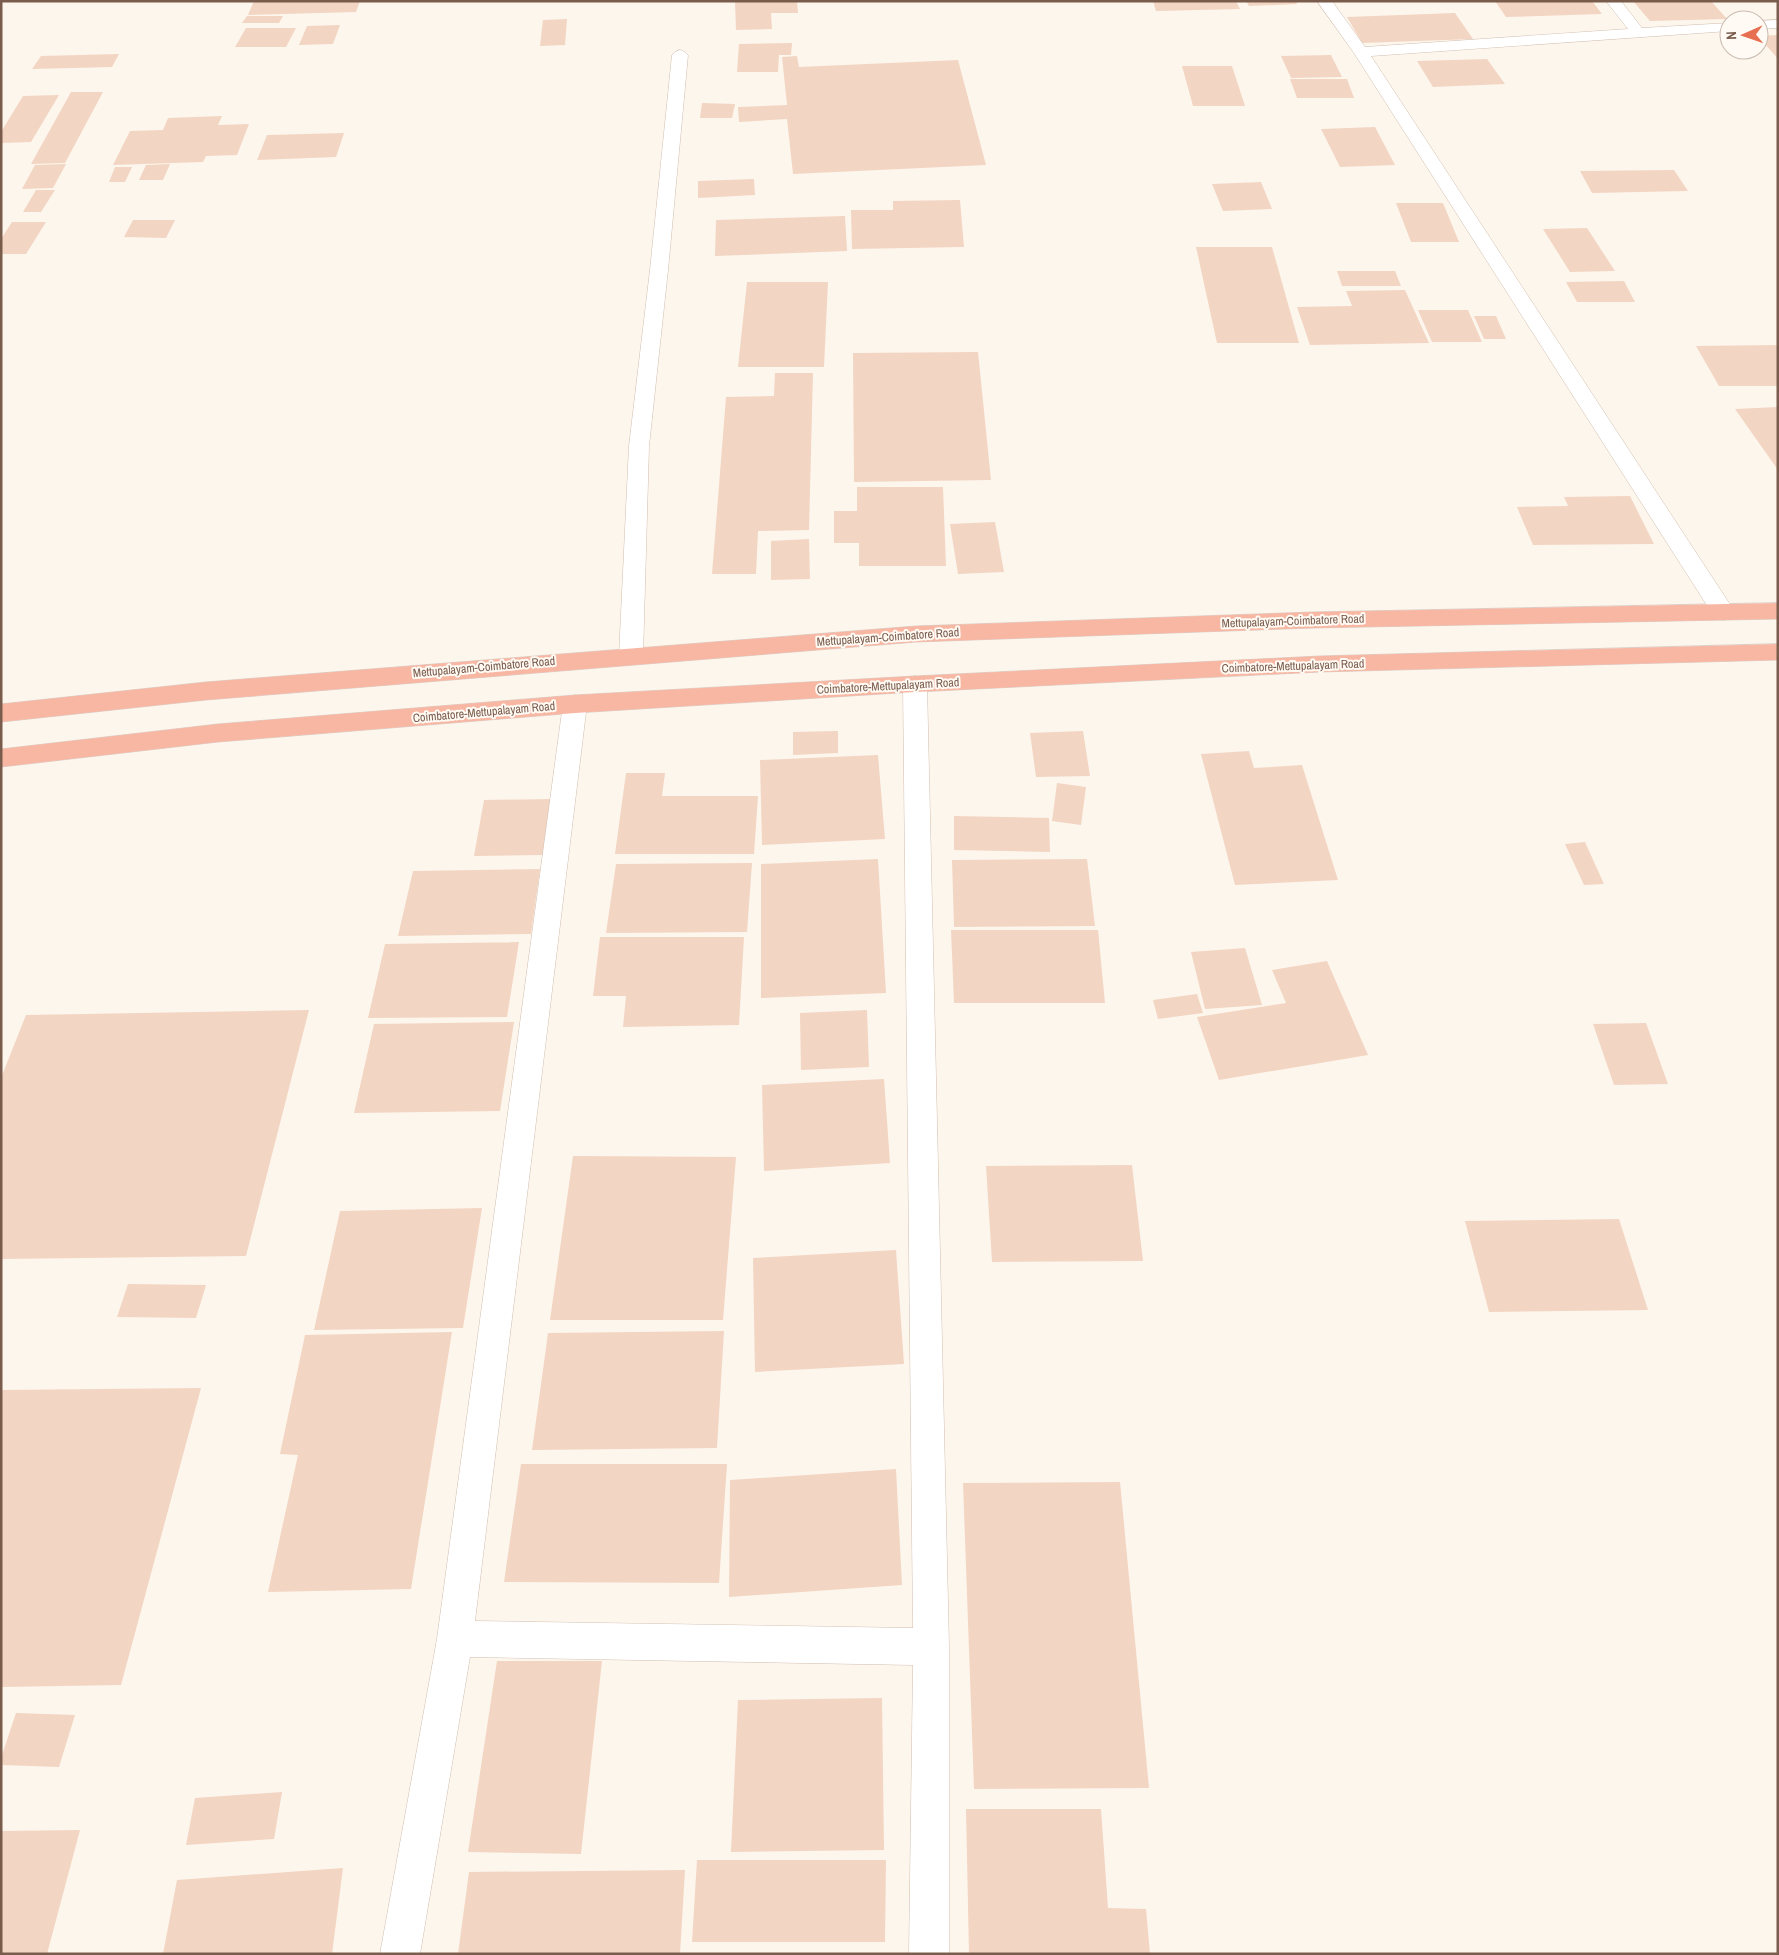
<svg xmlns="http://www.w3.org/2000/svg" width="1779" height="1955" font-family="'Archivo Narrow',sans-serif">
	<rect width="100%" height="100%" fill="#fdf6ec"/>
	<path fill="#f3d5c3" d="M254,1H360L356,12L248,15Z
		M735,1H797L798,13H771L772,29L736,30Z
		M1153,1H1236L1240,9L1156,11Z
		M1246,1H1296L1297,4L1249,6Z
		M1495,1H1592L1602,14L1506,17Z
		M1633,1H1711L1727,19L1650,21Z
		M1455,13L1473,39L1362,43L1347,17Z
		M247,16H283L279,23H242Z
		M567,19L565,45L540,46L543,20Z
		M340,25L333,44L299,45L307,26Z
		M246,28H296L286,47H235Z
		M1778,35V59L1759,37V36Z
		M792,43L791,55H779L778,72H737L739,44Z
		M119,54L112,67L32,69L41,56Z
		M1331,55L1342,77L1291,78L1281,56Z
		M797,56L799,67L958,60L986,165L793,174L787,119L739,122L738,107L787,105L782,57Z
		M1487,59L1505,84L1433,87L1417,61Z
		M1182,66H1232L1245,106H1193Z
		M1290,79H1347L1354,98H1297Z
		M71,92H103L65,163L31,164Z
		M59,95L31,142L1,143V132L23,96Z
		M702,103L735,104L732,118H700Z
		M222,116L218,125L249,124L237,155L206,156L203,162L113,165L130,131L163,130L168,118Z
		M1375,127L1395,165L1340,167L1321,129Z
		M344,133L336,157L257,160L267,135Z
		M66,164L53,188L22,189L35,165Z
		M170,164L163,180H139L146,165Z
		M115,167H132L125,182H109Z
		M1674,170L1688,191L1592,193L1580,171Z
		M754,179L755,195L698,198V181Z
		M1261,182L1272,209L1223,211L1212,184Z
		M36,190H55L41,212H23Z
		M960,200L964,247L852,249L851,210H893V201Z
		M1396,203H1443L1459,242H1411Z
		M845,216L847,251L715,256L716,220Z
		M133,220H175L166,238L124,237Z
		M12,222H46L26,254H1V239Z
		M1587,228L1615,271L1570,272L1543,229Z
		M1196,247H1272L1299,343H1217Z
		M1337,271H1395L1401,286H1342Z
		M1624,281L1635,302H1577L1566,282Z
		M747,282H828L824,367H738Z
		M1405,290L1429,343L1310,345L1297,307L1352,306L1346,291Z
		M1418,310H1468L1482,342H1432Z
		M1474,316H1496L1506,339H1484Z
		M1778,345V386H1719L1696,346Z
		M978,352L991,480L854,482L853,353Z
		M775,373H813L809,530L758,531L756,574H712L726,397L774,396Z
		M1778,407V470L1735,409Z
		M857,487H943L946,566H859V543H834V511H857Z
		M1630,496L1654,544L1533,545L1517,507L1568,506L1564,497Z
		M995,522L1004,572L958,574L950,524Z
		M809,539L810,579L771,580V541Z
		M838,731V753L793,755V732Z
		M1083,731L1090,776L1036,777L1030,733Z
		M1249,751L1254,768L1302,765L1338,880L1235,885L1201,754Z
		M878,755L885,839L762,845L760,760Z
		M626,773H665L662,796H758L754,854H615Z
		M1057,783L1086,787L1081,825L1052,821Z
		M551,799L543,855L474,856L484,800Z
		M954,816L1049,818L1050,852L954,850Z
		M1585,842L1604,884L1584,885L1565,844Z
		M878,859L886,993L761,998V864Z
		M1087,859L1095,926L954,927L952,860Z
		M752,863L747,932L606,933L616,864Z
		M540,869L531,934L398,936L413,871Z
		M951,930H1098L1105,1003H954Z
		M600,937H744L739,1025L623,1027L626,996H593Z
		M519,942L507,1017L368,1018L385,944Z
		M1245,948L1262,1005L1205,1009L1191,952Z
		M1327,961L1368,1055L1219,1080L1197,1017L1286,1003L1272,970Z
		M1197,994L1203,1013L1158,1019L1153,1000Z
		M309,1010L246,1256L1,1259V1078L26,1015Z
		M867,1010L869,1067L801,1070L800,1013Z
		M514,1022L500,1111L354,1113L374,1024Z
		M1646,1023L1668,1084L1614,1085L1593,1024Z
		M884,1079L890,1163L764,1171L762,1085Z
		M573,1156L736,1157L723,1320H550Z
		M1132,1165L1143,1261L992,1262L986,1166Z
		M482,1208L463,1328L314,1330L340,1211Z
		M1619,1219L1648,1310L1489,1312L1465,1221Z
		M896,1250L904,1364L755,1372L753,1258Z
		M128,1284L206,1285L196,1318L117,1317Z
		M724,1331L717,1448L532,1450L548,1333Z
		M452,1332L411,1589L268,1592L298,1455L280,1454L305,1335Z
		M201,1388L121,1685L1,1687V1390Z
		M521,1464H727L719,1583L504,1582Z
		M896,1469L902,1585L729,1597L730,1480Z
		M1120,1482L1149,1788L974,1789L963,1483Z
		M497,1661H602L581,1854L468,1852Z
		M882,1698L884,1850L731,1852L738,1700Z
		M16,1713L75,1715L59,1767L1,1765V1758Z
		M282,1792L274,1839L186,1845L195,1798Z
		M966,1809H1101L1108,1908L1146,1909L1150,1954H969Z
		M80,1830L47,1954H1V1831Z
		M697,1860H886L885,1942H692Z
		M343,1868L332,1954H163L177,1880Z
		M685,1870L680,1954H458L469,1872Z"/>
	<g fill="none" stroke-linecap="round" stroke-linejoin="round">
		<g stroke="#d1beb0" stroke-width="1">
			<path id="minor" d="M1317,1H1332L1365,47L1628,29L1606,1H1621L1642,28L1729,23V31L1371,56L1731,606L1734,612L1731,618L1723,620L1715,618L1354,53Z
				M1778,20V28L1759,29V21Z
				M680,50L685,52L688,55L668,270L649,446L643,656L639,662L631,664L623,662L619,656L629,446L650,270L672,55L675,52Z
				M915,676L923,678L927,684L949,1647V1954H909L913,1665L470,1657L420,1954H380L437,1639L563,704L567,698L575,695L583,698L587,704L475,1621L913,1628L903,684L907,678Z"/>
		</g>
		<g stroke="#dad1cd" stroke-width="1">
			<path id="highway" d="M1778,603V619L1313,628L916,642L206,700L1,722V704L206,682L916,626L1313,612Z
				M1778,644V660L1320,672L915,692L575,713L218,742L1,767V749L218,724L575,695L915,676L1320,656Z"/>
		</g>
		<use href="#minor" fill="#fff" fill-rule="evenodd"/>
		<use href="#highway" fill="#f7b7a3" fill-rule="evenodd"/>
	</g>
	<g text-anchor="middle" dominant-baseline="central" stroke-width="4" stroke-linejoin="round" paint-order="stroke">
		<g font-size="12" fill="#7a5c4d" stroke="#fffaf3">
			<text transform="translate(1293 621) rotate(-2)">Mettupalayam-Coimbatore Road</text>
			<text transform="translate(888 637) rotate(-4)">Mettupalayam-Coimbatore Road</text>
			<text transform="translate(1293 666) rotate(-2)">Coimbatore-Mettupalayam Road</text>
			<text transform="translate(484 667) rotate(-5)">Mettupalayam-Coimbatore Road</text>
			<text transform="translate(888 686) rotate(-3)">Coimbatore-Mettupalayam Road</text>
			<text transform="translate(484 712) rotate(-5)">Coimbatore-Mettupalayam Road</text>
		</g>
	</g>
	<rect width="1779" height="1955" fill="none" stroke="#7a5c4d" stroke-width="5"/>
	<g transform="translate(1744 35) rotate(268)"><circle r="24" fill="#fffaf3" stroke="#cabbb1"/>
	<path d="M0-4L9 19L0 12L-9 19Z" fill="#e76f51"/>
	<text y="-8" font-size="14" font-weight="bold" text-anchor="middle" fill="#7a5c4d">N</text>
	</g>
</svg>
